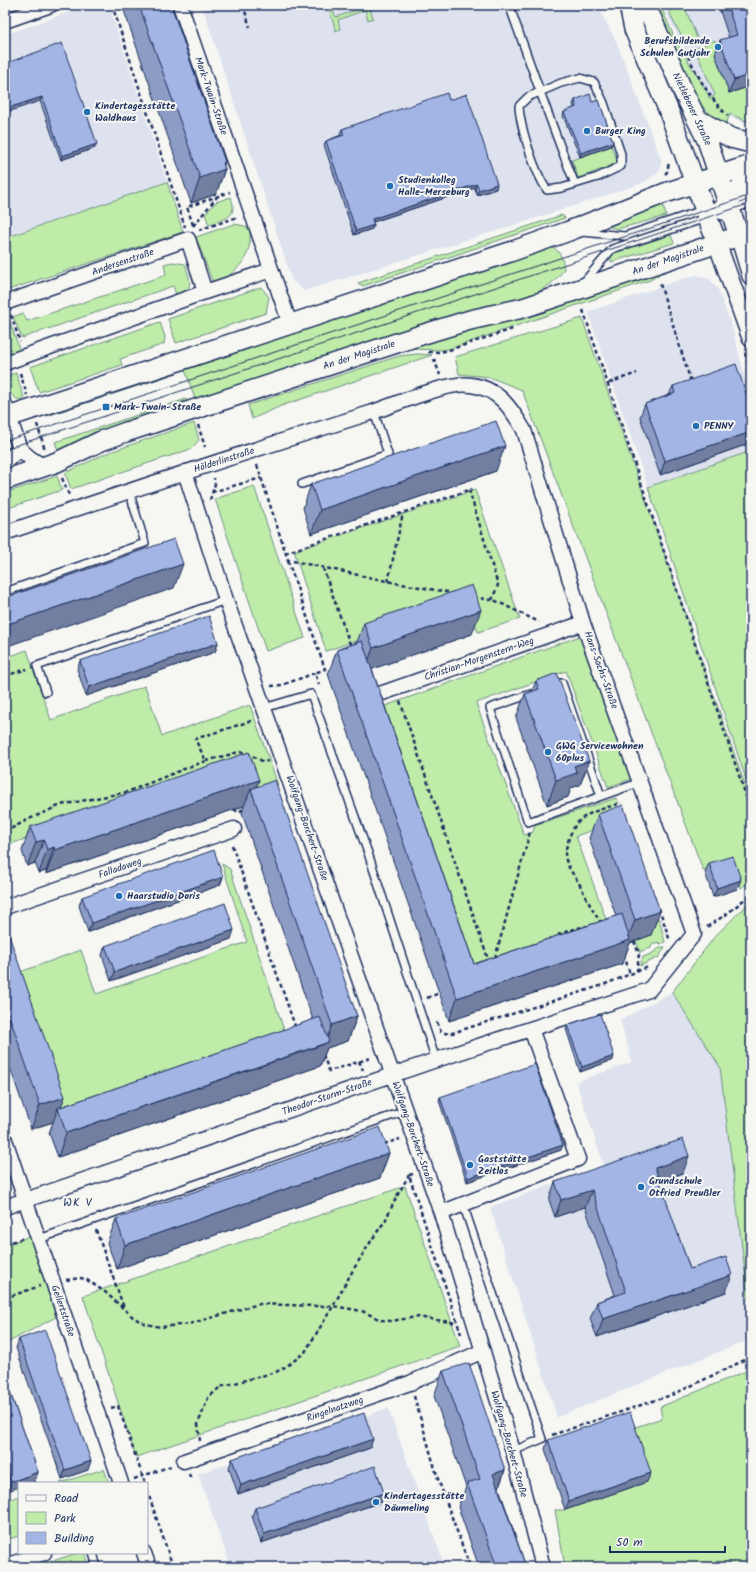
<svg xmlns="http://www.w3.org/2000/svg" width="756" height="1572" font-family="Kalam,sans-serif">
	<rect width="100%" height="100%" fill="#f6f6f2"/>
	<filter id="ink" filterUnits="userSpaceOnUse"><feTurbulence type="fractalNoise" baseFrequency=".025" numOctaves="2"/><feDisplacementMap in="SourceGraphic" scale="8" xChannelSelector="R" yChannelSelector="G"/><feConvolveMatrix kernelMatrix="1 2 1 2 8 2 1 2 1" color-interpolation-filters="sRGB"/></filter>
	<g filter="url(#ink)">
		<path fill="#dde2ee" d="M88,5H109L167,182L5,238V35Z
			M202,5H597L617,43L661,159V168L658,173L643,183L531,220L304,291L292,280Z
			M662,5H751V126L730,117L716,104L706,90Z
			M697,275L709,279L718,289L732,327L751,400V451L648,487L588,312L682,279Z
			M672,992L720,1067L751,1321V1339L557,1417L490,1207L604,1166L576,1082L632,1062L620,1020Z
			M388,1408L445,1567H231L198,1474Z"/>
		<path fill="#bfeca9" stroke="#6d8e84" d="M362,5H368L369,6L380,5L370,8L373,18L368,20L365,10L338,20L340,29L336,31L329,9L331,8L336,17L363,8Z
			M655,5H660L677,43L706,90L710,99L715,95L695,49L715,40L729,93L751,86V122L744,120L730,114L726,124L709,113L699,103L686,80Z
			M668,5H684L697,38L694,43H687C679,33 670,18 668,5Z
			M611,146L617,159V164L578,178L572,160Z
			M167,182L183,232L5,291V238Z
			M231,197C238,218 226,218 209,225L205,214L216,202Z
			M663,205L666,216L617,229L603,225Z
			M562,215L565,218L363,286L358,283Z
			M234,224L245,226L250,230C252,258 239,270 216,284L213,283L196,237Z
			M671,235L674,243L611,262V254Z
			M547,247C559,247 563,257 564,269C555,284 538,293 522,299L441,319L195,399L184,367Z
			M172,262L185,264C190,280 195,289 177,297L173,286L22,338L13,317L23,313L27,321L166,275L164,264Z
			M659,273L658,276L650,280L449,349L440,350L411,349L410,347Z
			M261,287L269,297L266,313L176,343L168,319Z
			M8,317L20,351L7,355H5V318Z
			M582,318L751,802V880L741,888L731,860L703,870L522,390L489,377L459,374L455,357Z
			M160,322L165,337L164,344L120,359L122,365L39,392L30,367Z
			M417,354L432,355L281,406L252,419L248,405L399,356Z
			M176,370L177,373L47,416L46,413Z
			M16,373L24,398L19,400C9,395 4,387 6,376Z
			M186,399L187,402L58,450L55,442Z
			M194,423L199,440L191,449L71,489L65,473L107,453Z
			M751,451V794L648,487Z
			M57,476L62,490L5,509V493Z
			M254,486L305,638L266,651L215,499Z
			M475,490L520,619L478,632L467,603L326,651L294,551Z
			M583,635L634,778L608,787L566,671L476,703L524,835L533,832L535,825L616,798L619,803L614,805L620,820L576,836L611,933L466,982L371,711Z
			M27,650L51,720L145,686L162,736L250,705L278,785L254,794L243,762L5,846V658Z
			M222,864L230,869L289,1045L63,1123L12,975L81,950L96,994L247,942Z
			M751,901V1321L720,1067L672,992L716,935Z
			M656,918L659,919L665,942L660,944L658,942L652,944L651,948L641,951L640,953L636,940L651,935Z
			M661,947H665L659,957L640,966L643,957L651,954Z
			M405,1186L460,1346L136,1457L83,1296Z
			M30,1236L56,1317L5,1344V1245Z
			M751,1369V1567H565L555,1510H565L630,1429L662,1418L660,1407Z
			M104,1469L109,1483H60Z
			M19,1496V1536L5,1540V1501Z
			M77,1553H84L89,1567H34Z"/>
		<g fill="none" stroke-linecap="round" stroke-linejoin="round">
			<g stroke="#1b2f5e" stroke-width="10">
				<path id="service" d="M509,5C531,65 551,125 575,184L598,177L621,166V154L604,103L594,82L580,78L561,83L528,97L519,106C520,127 535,173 547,190L562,188L575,184
					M736,200L751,195
					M731,210L751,203
					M582,232L625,236L724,203
					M583,283L612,249L706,218
					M302,484L388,454L374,412
					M5,592L145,543L129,491
					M552,686L562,683L601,796
					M46,692L37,666L226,600
					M531,694L490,708L528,822L641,782
					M264,708L311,694L368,853L436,1060
					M463,1204L542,1439L513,1451
					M39,1239L405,1111
					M93,1553L97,1567"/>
			</g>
			<g stroke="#1b2f5e" stroke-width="17">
				<path id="minor" d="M180,5L290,324
					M5,21L51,5
					M5,303L188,239L205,292
					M5,363L205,292L271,270
					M5,405L20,449L30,458L44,467
					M5,462L20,449
					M185,472L226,600L441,1213L513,1451L543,1567
					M5,533C125,492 246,452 367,414C393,406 446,381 471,385C498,388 511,408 524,430L583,623L694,934L649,990L436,1060L5,1207
					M374,696L583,623
					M5,907L234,829
					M5,1140L121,1483
					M441,1213L578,1159L531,1029
					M184,1461L410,1383L483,1351
					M144,1553L149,1567
					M5,1566L44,1553"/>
			</g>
			<g stroke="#1b2f5e" stroke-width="20">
				<path id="tertiary" d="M739,236L751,276
					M717,243L751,338"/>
			</g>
			<g stroke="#1b2f5e" stroke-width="22">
				<path id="secondary" d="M629,5L634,29L668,109L717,243
					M636,5L651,17L682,89L707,140L739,236
					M697,119L731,138L751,143
					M723,210L734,194L751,177
					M5,418L510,252L569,231L665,193L751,165
					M5,480L57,462L101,441L126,432L424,334L470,320L523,308L751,232"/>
			</g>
			<path stroke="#1b2f5e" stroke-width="2.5" stroke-dasharray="4 3" stroke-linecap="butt" d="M112,5L185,227
				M243,5L250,27
				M64,7L70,5
				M685,50C697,74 708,97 728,116
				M665,174L667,172L669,162
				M193,225L187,207L230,192
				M193,226L217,197
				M199,230L238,217
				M660,284L691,382
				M583,310L751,811
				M11,315L20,342
				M428,352H440L449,350L513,329
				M745,353L751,374
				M434,359L440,375
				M20,373L27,395
				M609,383L637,373
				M37,424L45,450
				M198,425L205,447
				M257,465L288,560L396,583L453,593
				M62,478L69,495
				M469,490L498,585L492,600
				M212,492L261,478
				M210,500L215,484L214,478
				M285,553L472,489
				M288,561L325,669L315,673
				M323,568L351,647
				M388,582L403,513
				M474,597L496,601L539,622
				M5,676L27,669
				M271,686L282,685L315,673L319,685
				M400,701L489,962
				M206,761L239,752L247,753L264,762L268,761
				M234,809L238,812L244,809
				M5,832L27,820L61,805L127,792L184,769L206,761L195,739L254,720
				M232,845L296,1029
				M659,908L670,941
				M602,923C593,913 588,901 582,889C577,878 569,871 566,860C564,854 566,848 568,842C575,813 597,811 621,803
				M707,927L728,913L751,894
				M558,935L570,930L586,926
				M634,941L639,954L637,971
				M624,955L630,974
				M495,958L530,832
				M427,998L442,992
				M437,1022L441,1032L449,1034L603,985L648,967
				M323,1055L329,1071L371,1058
				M359,1061L363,1070
				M384,1144L400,1139
				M413,1174L409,1175L461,1334
				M96,1230L124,1308
				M5,1244L24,1238
				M66,1280L81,1278L87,1280L105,1292L134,1318L146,1324L161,1327L189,1324L259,1304L315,1306H333L362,1311L381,1320L391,1321L417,1317L457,1323
				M5,1298L40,1286
				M414,1396L438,1479L470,1567
				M111,1408L118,1406L145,1483
				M552,1435L674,1394L751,1357
				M200,1441L198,1424L208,1398L220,1387L276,1372L287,1366L305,1352L332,1308L353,1270L373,1238L385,1221L397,1196L409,1175
				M189,1474L191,1479
				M134,1479L171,1466
				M147,1490L173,1567"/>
			<use href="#service" stroke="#f6f6f2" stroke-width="7"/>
			<use href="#minor" stroke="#f6f6f2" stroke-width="14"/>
			<use href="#tertiary" stroke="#f6f6f2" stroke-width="17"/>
			<use href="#secondary" stroke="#f6f6f2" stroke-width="19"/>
			<path stroke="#1b2f5e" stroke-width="1" d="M5,441L751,195
				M5,449L751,203"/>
		</g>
		<path fill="#8c9cc4" stroke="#1b2f5e" d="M122,5H171L225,169L216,194L191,203Z
			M718,5H751V86L729,93L715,54L720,40L729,38Z
			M7,63L95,148L61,160L40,101Z
			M449,100L496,189L477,195L475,188L373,222L374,225L372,229L354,235L324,145L326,141L341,135L340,133L342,129Z
			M575,100L592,102L613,142L611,146L580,157L563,116L564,112L574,108L573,104Z
			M673,386L751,408V443L660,475L640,417L645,404L669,395Z
			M496,471L311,534L303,508L311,484Z
			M364,623L472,634L372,669L474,964L616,916L589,838L598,814L651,935L630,943L622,964L449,1021L328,674L337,650L357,642Z
			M218,643L215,652L86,696L77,669L80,661Z
			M536,681L589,761L580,785L571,788L568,797L547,805L516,718L525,694L532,691Z
			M259,780L256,787L357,1016L348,1041L327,1048L320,1066L58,1157L49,1133L53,1122L31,1129L5,1053V924L61,1107L313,1020L242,813L244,806L46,874V871L39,873L35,863L27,866L22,851L30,827Z
			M709,863L737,889L713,897L705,872Z
			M223,877L220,885L88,932L79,906L82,897Z
			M231,939L111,981L102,955L105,946Z
			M567,1025L613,1060L580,1072L566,1029Z
			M440,1097L561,1150L467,1182L439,1101Z
			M389,1153L380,1178L117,1269L107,1243L116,1219Z
			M683,1173L659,1182L690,1269L726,1292L597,1337L590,1319L597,1302L615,1295L585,1207L555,1217L549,1200L555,1182Z
			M19,1339L88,1470L62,1479L16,1348Z
			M443,1371L505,1470L499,1488L526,1567H479L458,1507L466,1487L434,1396Z
			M5,1378L38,1472L35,1481L30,1483H19L8,1491L5,1482Z
			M548,1440L647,1482L565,1510L545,1449Z
			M370,1448L238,1494L229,1468L232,1459Z
			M381,1502L261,1543L252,1516L255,1508Z"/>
		<path fill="#727fa0" stroke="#1b2f5e" d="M751,74V86L729,93L734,80Z
			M42,97L40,101L5,113V109Z
			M613,142L611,146L580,157L581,153Z
			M97,144L95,148L61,160L62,156Z
			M225,162L222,170L225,169L216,194L191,203L200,178L223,163Z
			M477,184L475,188L370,223L372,219Z
			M497,184L496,189L477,195L479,190Z
			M374,225L372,229L354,235L356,231Z
			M751,432V443L660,475L665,461Z
			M505,446L496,471L311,534L320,510Z
			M183,564L174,588L5,647V625Z
			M481,610L472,634L364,672L373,648Z
			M218,643L215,652L86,696L89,687Z
			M589,761L580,785L571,788L568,797L547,805L556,780L574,766Z
			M259,780L253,796L251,789L244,806L46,874L55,850Z
			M44,840L35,863L27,866L36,842Z
			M54,847L46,871L39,873L47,850Z
			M223,877L220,885L88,932L92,923Z
			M741,880L737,889L713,897L717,888Z
			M660,911L651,935L630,943L622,964L449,1021L457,998L627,941L635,920Z
			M234,930L231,939L111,981L115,972Z
			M357,1016L348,1041L327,1048L320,1066L58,1157L66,1133L325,1044L332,1025Z
			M614,1056L613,1060L580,1072L582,1067Z
			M65,1097L59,1112L58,1108L53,1122L31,1129L40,1105Z
			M563,1145L561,1150L467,1182L468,1178Z
			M389,1153L380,1178L117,1269L125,1245Z
			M689,1156L683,1173L648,1185L655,1168Z
			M592,1190L585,1207L555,1217L561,1200Z
			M732,1275L726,1292L597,1337L603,1319Z
			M373,1439L370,1448L238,1494L241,1485Z
			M91,1461L88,1470L62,1479L65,1470Z
			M505,1470L496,1495L493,1474Z
			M38,1472L35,1481L30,1483H19V1487L8,1491L11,1482Z
			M651,1473L647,1482L565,1510L569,1501Z
			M384,1493L381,1502L261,1543L264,1534Z"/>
		<path fill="#a3b5e4" stroke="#1b2f5e" d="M139,5H171L225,162L223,163L225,169L200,178Z
			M727,5H751V74L734,80L720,40L737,35Z
			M62,43L97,144L62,156L42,97L5,109V58L7,63Z
			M447,93L449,100L467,94L497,184L479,190L477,184L372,219L374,225L356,231L326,141L344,135L342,129Z
			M590,94L592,102L599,100L613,142L581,153L564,112L576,107L575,100Z
			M736,364L751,408V432L665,461L645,404L675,393L673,386Z
			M496,421L505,446L320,510L311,484Z
			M174,539L183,564L5,625V598Z
			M472,585L481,610L373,648L364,623Z
			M209,616L218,643L89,687L80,661Z
			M362,641L474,964L622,914L630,940L457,998L337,650Z
			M557,673L589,761L574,766L577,773L556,780L525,694L539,689L536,681Z
			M249,752L259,780L55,850L54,847L47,850L44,840L36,842L30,827Z
			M275,780L357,1016L332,1025L251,789Z
			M623,805L660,911L635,920L598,814Z
			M214,850L223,877L92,923L82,897Z
			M733,856L741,880L717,888L709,863Z
			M225,903L234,930L115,972L105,946Z
			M5,924L65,1097L40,1105L5,1004Z
			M600,1014L614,1056L582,1067L567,1025Z
			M320,1017L329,1042L66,1133L58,1108Z
			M535,1064L563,1145L468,1178L440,1097Z
			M380,1127L389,1153L125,1245L116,1219Z
			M683,1139L689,1156L655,1168L690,1269L726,1257L732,1275L603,1319L597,1302L626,1292L592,1190L561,1200L555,1182Z
			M45,1330L91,1461L65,1470L19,1339Z
			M469,1363L505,1470L493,1474L526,1567H497L467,1483L480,1479L443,1371Z
			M5,1378L38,1472L11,1482L5,1464Z
			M630,1412L651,1473L569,1501L548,1440Z
			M364,1413L373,1439L241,1485L232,1459Z
			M375,1466L384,1493L264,1534L255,1508Z"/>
	</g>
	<g fill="#1f6fb2" stroke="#f6f6f2" stroke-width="1.5">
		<circle cx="718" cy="47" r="4"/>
		<circle cx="87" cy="112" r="4"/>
		<circle cx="587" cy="131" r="4"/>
		<circle cx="390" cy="186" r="4"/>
		<rect x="102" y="403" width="8" height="8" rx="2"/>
		<circle cx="696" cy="426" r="4"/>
		<circle cx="548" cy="752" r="4"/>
		<circle cx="119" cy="896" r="4"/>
		<circle cx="470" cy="1165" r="4"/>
		<circle cx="641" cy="1187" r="4"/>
		<circle cx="376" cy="1502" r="4"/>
	</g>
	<g text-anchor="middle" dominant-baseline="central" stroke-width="4" stroke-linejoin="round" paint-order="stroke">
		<g font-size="10" font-weight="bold" fill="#1b2f5e" stroke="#f6f6f2" text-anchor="start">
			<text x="710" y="41" text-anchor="end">Berufsbildende<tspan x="710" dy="12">Schulen Gutjahr</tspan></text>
			<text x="95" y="106">Kindertagesstätte<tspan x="95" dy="12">Waldhaus</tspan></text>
			<text x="595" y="131">Burger King</text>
			<text x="398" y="180">Studienkolleg<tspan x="398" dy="12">Halle-Merseburg</tspan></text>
			<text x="114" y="407">Mark-Twain-Straße</text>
			<text x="704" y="426">PENNY</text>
			<text x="556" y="746">GWG Servicewohnen<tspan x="556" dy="12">60plus</tspan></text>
			<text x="127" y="896">Haarstudio Doris</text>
			<text x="478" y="1159">Gaststätte<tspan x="478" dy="12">Zeitlos</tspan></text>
			<text x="649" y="1181">Grundschule<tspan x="649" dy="12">Otfried Preußler</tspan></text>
			<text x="384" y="1496">Kindertagesstätte<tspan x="384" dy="12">Däumeling</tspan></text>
		</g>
		<g font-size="10" fill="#1b2f5e" stroke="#f6f6f2">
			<text transform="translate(211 96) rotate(71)">Mark-Twain-Straße</text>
			<text transform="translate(692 109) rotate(65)">Nietlebener Straße</text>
			<text transform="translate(668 260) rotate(-19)">An der Magistrale</text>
			<text transform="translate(123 262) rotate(-19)">Andersenstraße</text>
			<text transform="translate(359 355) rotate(-18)">An der Magistrale</text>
			<text transform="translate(224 460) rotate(-18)">Hölderlinstraße</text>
			<text transform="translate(479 659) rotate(-19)">Christian-Morgenstern-Weg</text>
			<text transform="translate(601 670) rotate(70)">Hans-Sachs-Straße</text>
			<text transform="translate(307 828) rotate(71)">Wolfgang-Borchert-Straße</text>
			<text transform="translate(120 868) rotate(-19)">Falladaweg</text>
			<text transform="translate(327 1097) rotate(-19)">Theodor-Storm-Straße</text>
			<text transform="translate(413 1134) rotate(71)">Wolfgang-Borchert-Straße</text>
			<text transform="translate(63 1311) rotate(71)">Gellertstraße</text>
			<text transform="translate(335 1409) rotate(-19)">Ringelnatzweg</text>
			<text transform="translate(509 1444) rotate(74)">Wolfgang-Borchert-Straße</text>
		</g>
		<g font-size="11" letter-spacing="1" fill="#1b2f5e" stroke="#f6f6f2">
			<text x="78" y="1203">WK V</text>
		</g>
	</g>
	<rect width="756" height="1572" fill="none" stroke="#f6f6f2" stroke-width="20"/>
	<rect x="10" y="10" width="736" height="1552" fill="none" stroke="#1b2f5e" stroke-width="1.5" filter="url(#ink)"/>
	<rect x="18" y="1482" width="130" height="72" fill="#f6f6f2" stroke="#9ea6b7"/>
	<rect x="26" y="1495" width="20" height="6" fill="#f6f6f2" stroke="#9ea6b7"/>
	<text x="54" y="1502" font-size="12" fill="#1b2f5e">Road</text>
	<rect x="26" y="1512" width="20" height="12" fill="#bfeca9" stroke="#9ea6b7"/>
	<text x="54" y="1522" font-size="12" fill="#1b2f5e">Park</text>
	<rect x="26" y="1532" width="20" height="12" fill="#a3b5e4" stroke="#9ea6b7"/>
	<text x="54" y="1542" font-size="12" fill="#1b2f5e">Building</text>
	<path d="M610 1546v6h115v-6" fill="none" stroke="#1b2f5e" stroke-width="2"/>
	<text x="616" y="1546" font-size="12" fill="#1b2f5e" stroke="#f6f6f2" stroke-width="3" paint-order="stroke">50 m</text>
</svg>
